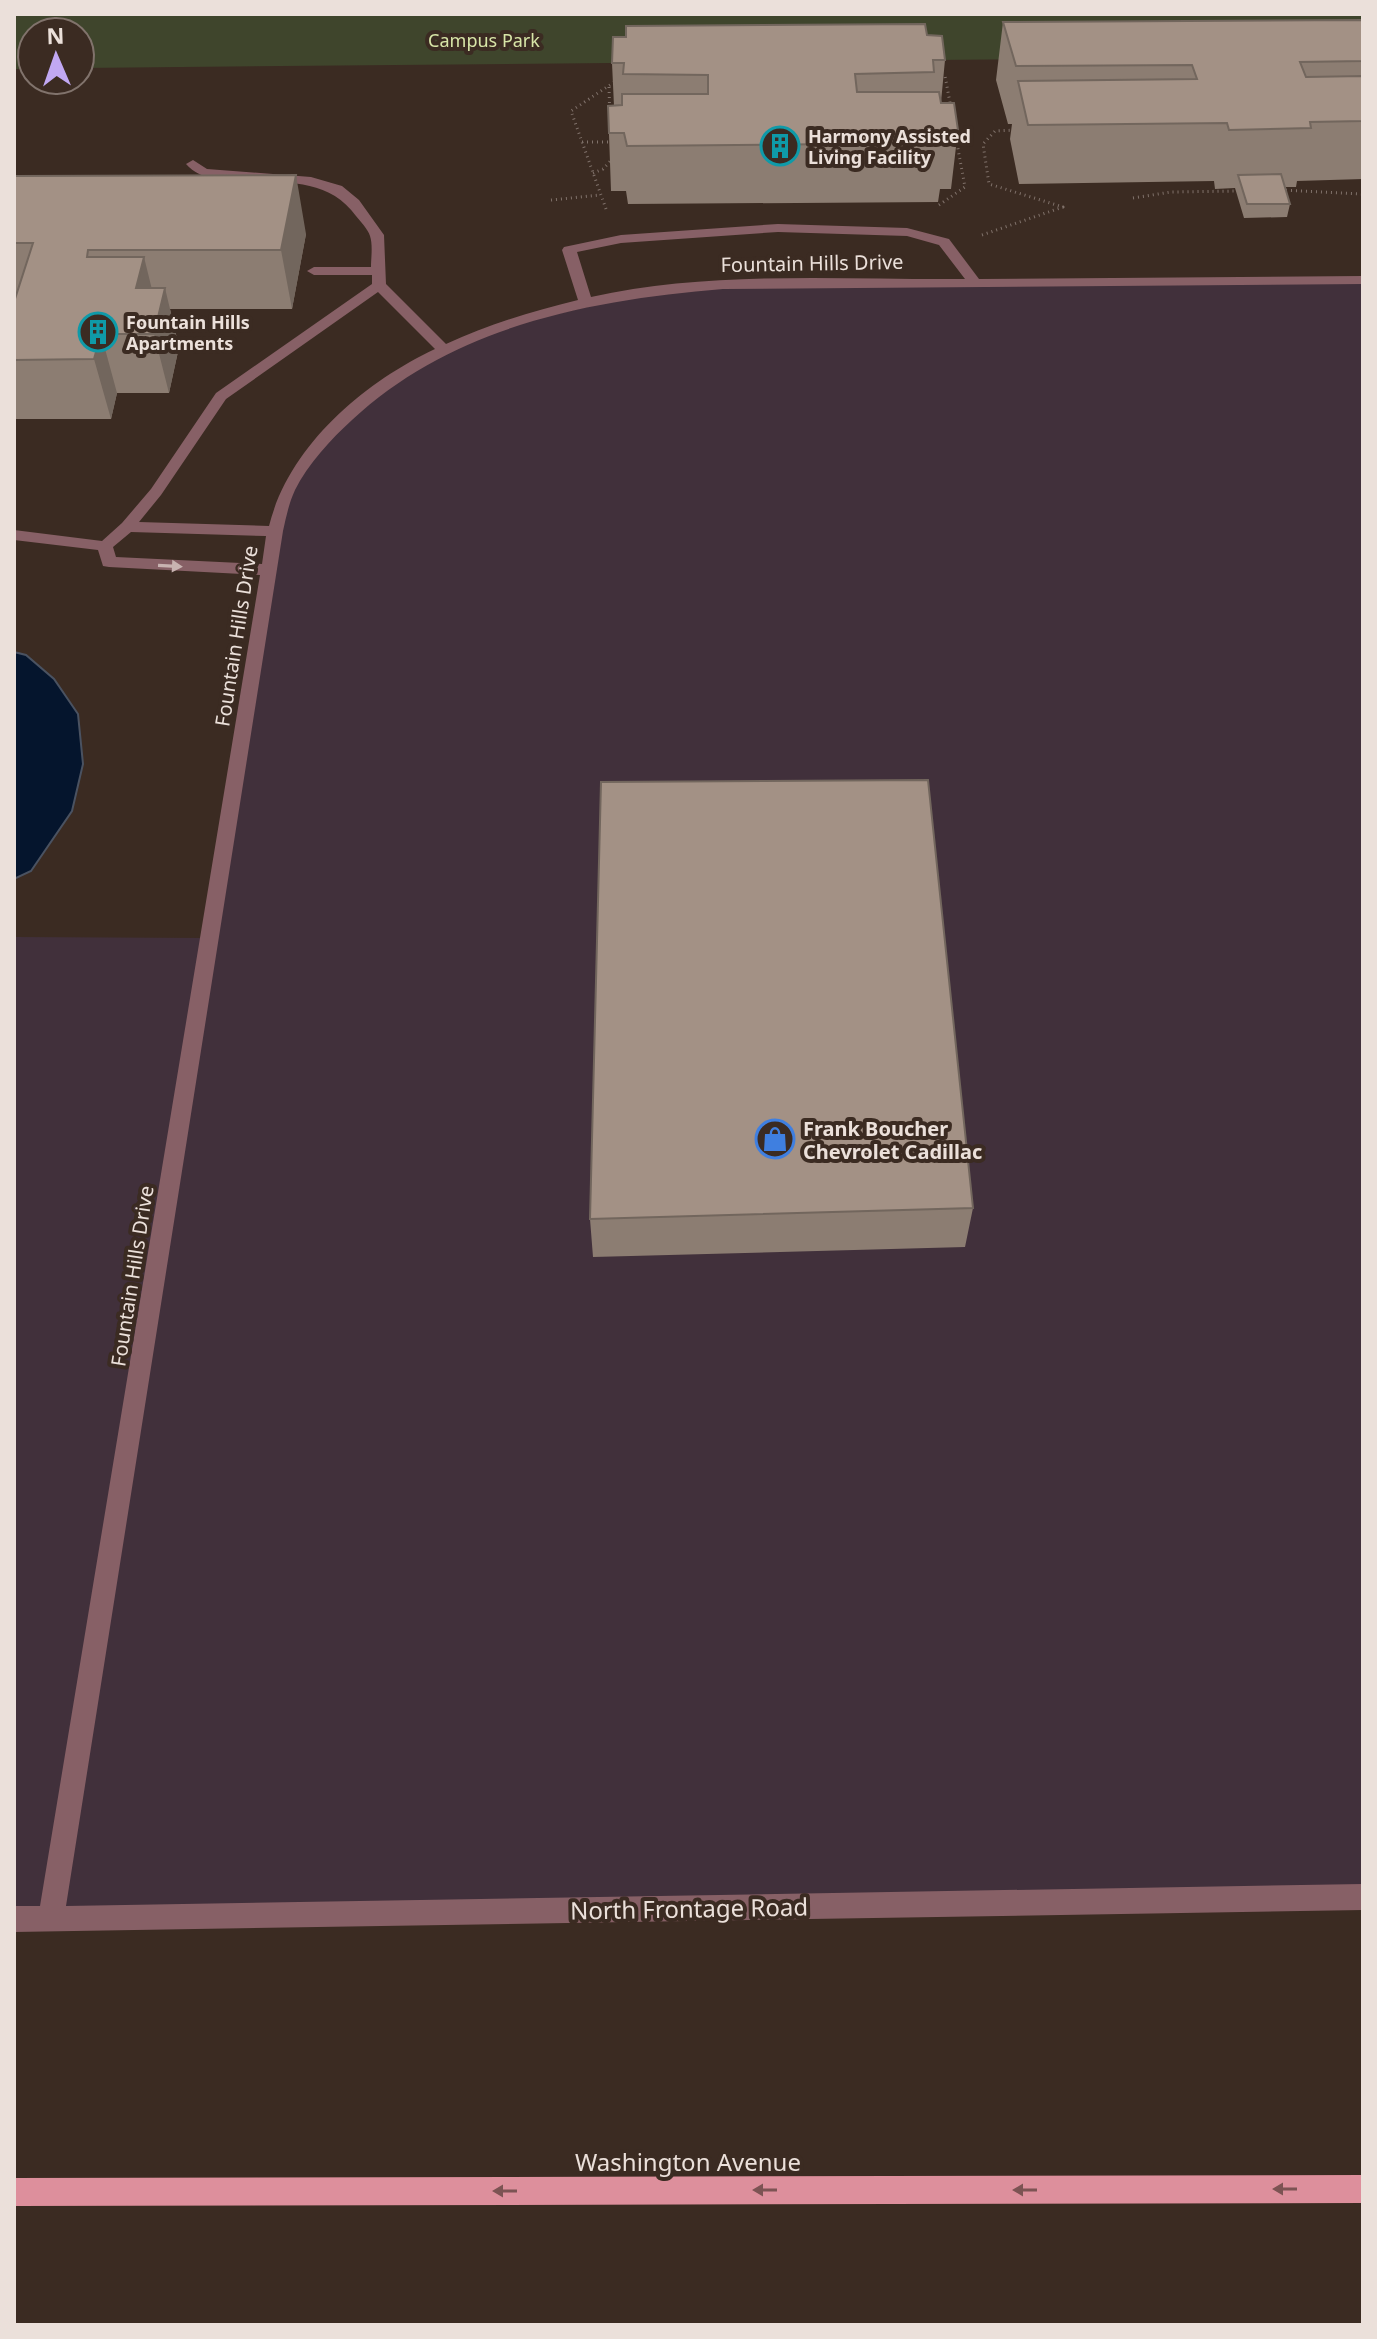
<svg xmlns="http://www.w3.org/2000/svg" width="1377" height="2339" font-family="'Noto Sans',sans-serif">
	<rect width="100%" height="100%" fill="#3b2b22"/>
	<path fill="#41303b" d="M1363,280V1897L14,1919V937L209,938L288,488L365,395L501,326L674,288Z"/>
	<path fill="#3f452c" d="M14,14H1363V56L80,68V32H32V69H14Z"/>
	<path fill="#05152d" stroke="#4a5261" stroke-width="2" d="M14,652L26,655L54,679L78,714L83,764L72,811L31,871L14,879Z"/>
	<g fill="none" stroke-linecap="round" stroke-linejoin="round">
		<path stroke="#80726b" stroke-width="3" stroke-dasharray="1 4" stroke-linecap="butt" d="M936,76H945L951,108
			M609,87L610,124
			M582,142H613
			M593,173L603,169L614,157
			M1281,190L1363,194
			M1133,198L1171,192L1239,191
			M551,200L600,195
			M939,205L965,187L956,138
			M606,209L571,111L616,81
			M982,235L1063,207L989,184L983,144L995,131L1017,130"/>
		<path fill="#876066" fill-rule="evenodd" d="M193,160L207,169L311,177L342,186L359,200L384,235L386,284L446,344C489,324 533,311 578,300L562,250L564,247L621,235L778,224L907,228L949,239L979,279L1363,276V284L723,289C590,300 453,326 352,420C331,439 308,464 295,490C289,503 286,517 283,531L66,1906L1363,1884V1910L14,1932V1906H40L260,575L109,567L103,566L98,550L14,540V530L102,541L122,523L151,489L216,393L372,284V275H314L307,271L314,267H371C371,258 373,245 370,236C368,229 360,221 356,216C313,155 220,203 186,164ZM778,232L907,236L939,245L965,279C843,280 710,270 591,297L577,252L621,243ZM378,292L435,349C363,383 289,446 269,526L139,522L161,495L226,399ZM131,532L266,536L262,564L116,557L113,547Z"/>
		<path fill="#dd8f9c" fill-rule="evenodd" d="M1363,2175V2203L14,2206V2178Z"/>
	</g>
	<path fill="#8c7d72" d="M1363,20V179L1297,181L1296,187H1285L1290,204L1287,217L1244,218L1235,188L1215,189L1214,181L1019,184L1010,139L1012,124H1008L996,80L1003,22Z
		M927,35L945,60L941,102L958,130L951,189H940L938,202L628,204L626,191H611L608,106H614L612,63Z
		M14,176L306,234L292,309H170L179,347L169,393H117L111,419H14Z
		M973,1208L965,1247L593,1257L590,1219Z"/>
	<path fill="#72665d" d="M296,175L306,234L292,309L281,250Z
		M144,257L158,314L165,288L179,347L169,393L154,334L136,288Z
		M101,334L117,393L111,419L94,359Z"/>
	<path fill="#a39185" stroke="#72665d" stroke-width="2" d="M1363,20V61L1300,62L1306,77L1363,76V121L1310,122L1311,128L1229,130L1227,123L1028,125L1018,81L1197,79L1192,65L1016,66L1003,22Z
		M925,24L927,35L942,36L945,60H933L934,72L855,74L857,92H939L941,103H954L958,130L943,131L945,143L627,146L624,133H609L608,106L622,105V94H708V75L623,74L624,63H612L613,37H626V26Z
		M1281,174L1290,204H1247L1238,175Z
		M296,175L281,250H88L87,257H144L136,288H165L154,334H101L94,359L14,360V302L33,243H14V176Z
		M928,780L973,1208L590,1219L601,782Z"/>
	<defs><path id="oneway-solid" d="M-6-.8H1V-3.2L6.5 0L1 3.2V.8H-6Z" transform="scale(2)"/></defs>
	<use fill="#c8b3b1" href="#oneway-solid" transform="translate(170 566) rotate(3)"/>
	<g fill="#7c5353">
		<use href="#oneway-solid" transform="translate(1285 2189) rotate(180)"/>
		<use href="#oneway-solid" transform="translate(765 2190) rotate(180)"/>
		<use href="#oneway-solid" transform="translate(1025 2190) rotate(180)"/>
		<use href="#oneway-solid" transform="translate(505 2191) rotate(180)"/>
	</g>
	<defs>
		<g id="building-ring" transform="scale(2)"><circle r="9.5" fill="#3b2b22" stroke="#0f9aa8" stroke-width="1.5"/><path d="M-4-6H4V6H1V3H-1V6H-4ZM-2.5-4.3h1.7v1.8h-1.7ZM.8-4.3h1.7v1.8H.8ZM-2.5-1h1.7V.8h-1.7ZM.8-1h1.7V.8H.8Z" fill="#0f9aa8"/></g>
		<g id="shop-ring" transform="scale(2)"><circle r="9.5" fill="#3b2b22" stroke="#3f7fe0" stroke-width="1.5"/><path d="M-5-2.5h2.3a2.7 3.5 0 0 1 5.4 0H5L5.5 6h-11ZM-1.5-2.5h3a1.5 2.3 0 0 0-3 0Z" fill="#3f7fe0"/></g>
	</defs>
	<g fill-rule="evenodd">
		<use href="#building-ring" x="780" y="146"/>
		<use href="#building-ring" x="98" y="332"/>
		<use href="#shop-ring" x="775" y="1139"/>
	</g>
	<g text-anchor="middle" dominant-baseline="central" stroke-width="8" stroke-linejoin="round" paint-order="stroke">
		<g font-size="18" fill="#d7e5a7" stroke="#3b2b22">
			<text x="484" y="40">Campus Park</text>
		</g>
		<g font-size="18" font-weight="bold" fill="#ebe0da" stroke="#3b2b22" text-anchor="start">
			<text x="808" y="136">Harmony Assisted<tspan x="808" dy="21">Living Facility</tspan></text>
			<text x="126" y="322">Fountain Hills<tspan x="126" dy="21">Apartments</tspan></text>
		</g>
		<g font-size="20" fill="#ebe0da" stroke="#3b2b22">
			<text transform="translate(812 263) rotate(-1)">Fountain Hills Drive</text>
			<text transform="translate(236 636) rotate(-81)">Fountain Hills Drive</text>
			<text transform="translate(132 1276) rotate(-81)">Fountain Hills Drive</text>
		</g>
		<g font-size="20" font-weight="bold" fill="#ebe0da" stroke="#3b2b22" text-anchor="start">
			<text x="803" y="1128">Frank Boucher<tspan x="803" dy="23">Chevrolet Cadillac</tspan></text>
		</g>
		<g font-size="24" fill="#ebe0da" stroke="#3b2b22">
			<text transform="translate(689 1908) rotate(-1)">North Frontage Road</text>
			<text x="688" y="2161">Washington Avenue</text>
		</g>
	</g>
	<rect width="1377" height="2339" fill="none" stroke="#ebe0da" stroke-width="32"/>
	<g transform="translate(56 56) rotate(358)"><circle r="38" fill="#3b2b22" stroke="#81736c" stroke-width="2"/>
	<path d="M0-6L14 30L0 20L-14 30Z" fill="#c1a8f3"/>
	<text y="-12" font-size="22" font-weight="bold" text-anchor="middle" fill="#ebe0da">N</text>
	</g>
</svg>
